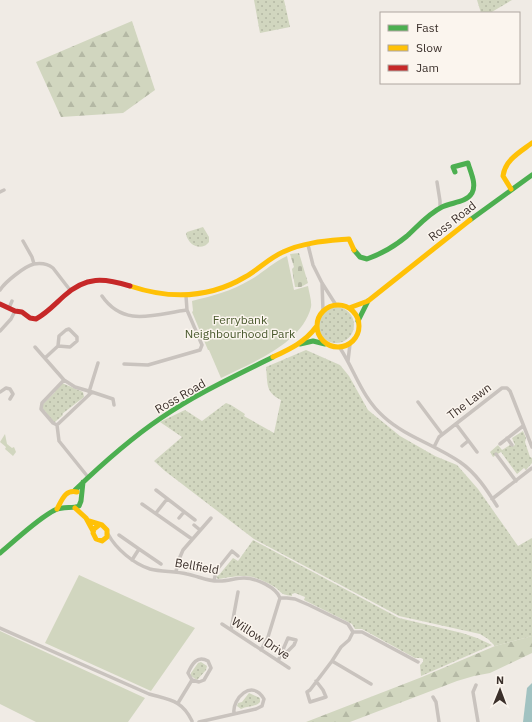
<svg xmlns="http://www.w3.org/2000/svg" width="532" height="722" font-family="'IBM Plex Sans',sans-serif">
	<defs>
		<pattern id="grass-dots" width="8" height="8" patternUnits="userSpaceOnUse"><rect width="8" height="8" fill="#d1d6bf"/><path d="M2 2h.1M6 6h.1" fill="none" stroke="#b4b8a4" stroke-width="1.8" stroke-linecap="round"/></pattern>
		<pattern id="forest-firs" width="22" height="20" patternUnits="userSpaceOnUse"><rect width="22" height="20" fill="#d1d6bf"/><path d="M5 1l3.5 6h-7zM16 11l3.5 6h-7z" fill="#b4b8a4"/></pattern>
		<pattern id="cemetery-stones" width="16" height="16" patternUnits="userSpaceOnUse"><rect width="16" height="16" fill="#d1d6bf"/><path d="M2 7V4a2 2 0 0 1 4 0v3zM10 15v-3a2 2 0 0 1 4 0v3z" fill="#b4b8a4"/></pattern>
	</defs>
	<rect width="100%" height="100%" fill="#f0ebe5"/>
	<path fill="url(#grass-dots)" d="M254,0H284L290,27L260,33Z
		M477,0H512L490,13H481Z
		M203,227L209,237V242C201,252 188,245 186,234L187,232Z
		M318 325a18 18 0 1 1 36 0a18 18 0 1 1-36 0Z
		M306,350L340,365L349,376L368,410L400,436L435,456L457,465L478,489L518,546L532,538V636L495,646L488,639L480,634L399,616L254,539L165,471L154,461L182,437L160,422L185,410L202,421L226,403L231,405L245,414L244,416L274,433L281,400C265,392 268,384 266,367Z
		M62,383L83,392L84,397L62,414L63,415L55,422L52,421L45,411H44L42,408L43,404L55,392L54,391Z
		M523,431L526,438L525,442L530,457L532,458V463L526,470L524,468L517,474L501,452L493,457L490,452L498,445L502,450L510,445L513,446L515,445L512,438Z
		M253,540L399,618L462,633L477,638L492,645L421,676L420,665L423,662V659L421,658H415L362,629H355L352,624L304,600L305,597L295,593L292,594V596C278,594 283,592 273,586C251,573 243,575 218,579L217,578L216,576L219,575L233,558L238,561Z
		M201,662L207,666L206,670L197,680L191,676V673L198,663Z
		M249,693L260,698V702C256,707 247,706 241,709L237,706L238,703L242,702Z"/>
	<path fill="url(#forest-firs)" d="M132,21L155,90L123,113L61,117L36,62Z
		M532,636V653L490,673L474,676L457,681L350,722H306L422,677L495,646Z"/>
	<path fill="url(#cemetery-stones)" d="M299,253L308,283L301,287H295L292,269L294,267L290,254Z"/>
	<path fill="#d1d6bf" d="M287,256L294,290L308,286C309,293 312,301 311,307C302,344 251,363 221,378L209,350H208L192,312L193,311L192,301C212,296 232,291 250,280C263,273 273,262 287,256Z
		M5,434L7,444L12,448L14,447L16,452L13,456L5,449L6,447L0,442Z
		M79,575L195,628L151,691L45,643Z
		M0,631L145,698L128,722H36L0,704Z"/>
	<path fill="#a1c2c1" d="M532,683V722H523L527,688Z"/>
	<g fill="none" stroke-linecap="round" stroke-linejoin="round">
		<path stroke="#c9c3be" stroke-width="3.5" d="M437,182L440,201V208
			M0,192L4,190
			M23,241L32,257L34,264
			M308,245L313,265L322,283L336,305
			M322,283L323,310
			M0,290C5,282 25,266 34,264C40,263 48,264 53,268L70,290
			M102,296C124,328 155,314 187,310
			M9,308L12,301
			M0,331L11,319L15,311
			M35,347L64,380
			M340,348C355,371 362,398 384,417C406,437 436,445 460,462C476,473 487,490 497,506
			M45,358L58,346L59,336L66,330L69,329L77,337V341L70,347L58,346
			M348,361L350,344
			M124,364L148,365L200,350L202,345L187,310L186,296
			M0,392L6,388L10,389L13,394L10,399
			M89,392L98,363
			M92,392L113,399L114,405
			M418,402L442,434
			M456,424L477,452
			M57,425L92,392L75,387L64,380L42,403L41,409L53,423L57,425L59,441L88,477
			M507,438L512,445
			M500,444L523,426
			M462,446L468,441
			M434,447L439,437L502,388H507L510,391L532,447
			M496,454L516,481
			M156,490L195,520
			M492,499L532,468
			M142,504L192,539
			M156,513L167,499
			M179,518L184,512
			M194,525L200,530
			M108,534C116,549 134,564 150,569C162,572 175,571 187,574C198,576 209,582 220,581C228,581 236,578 244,578C256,578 276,587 280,598
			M119,535L139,549
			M232,551L238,556
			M132,560L139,549L161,564
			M176,571L180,557L183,550L211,518
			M214,581L216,571L232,551
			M280,598H287L295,599L309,605L348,624L353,632H362L418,662
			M222,624L289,668
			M0,628L149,694C170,700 182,700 192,721
			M231,630L238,592
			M261,650L268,637L280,598
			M278,661L288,638L296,640L294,645L287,652L283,651
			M332,661L371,684
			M316,681L323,690L326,697L310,702L307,692L310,690L332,661L341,647L349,640L353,632
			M476,685L473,692L478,722
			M433,697L436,702L439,722
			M178,703L192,680L188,673C192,664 197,655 208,661L211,668L204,680L199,682L192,680
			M199,722L256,709L262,706L264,699C252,678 232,699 234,713"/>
		<path stroke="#4caf50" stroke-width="5" d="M470,220L532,175
			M354,250L360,257L367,259C381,254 395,246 407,236C418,226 428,214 442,207C452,202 466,203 472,193C477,184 470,171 468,163L453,167L455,172
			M358,321L368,301
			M300,344L313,341L325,344
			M75,490C102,464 130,439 161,418C196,394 235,376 273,357
			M0,553C16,540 37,519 55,510C64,506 72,509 79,506L81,501L83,482"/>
		<path stroke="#ffc107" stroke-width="5" d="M511,189L503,176C505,160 520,152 532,143
			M130,286C169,299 208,299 245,277C258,270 269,258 283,252C304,242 327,241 349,239L354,250
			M317 326a21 21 0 1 1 42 0a21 21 0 1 1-42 0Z
			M349,308L368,301L470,220
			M273,357C290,349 305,342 316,327
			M75,508L86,518L93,531
			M57,509C62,500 65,489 77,492
			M89,521L102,525L107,530V537L102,541L96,539L93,533L94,529L99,525"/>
		<path stroke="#c62828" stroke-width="5" d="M0,304L15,311L22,312L30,318L36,319C47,313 55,304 64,296C86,276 104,278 130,286"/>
	</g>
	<g text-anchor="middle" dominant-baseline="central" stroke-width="3" stroke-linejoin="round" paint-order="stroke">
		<g font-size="12" fill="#3b302b" stroke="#fbf5ee">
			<text transform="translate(452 221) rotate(-38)">Ross Road</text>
			<text transform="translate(180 396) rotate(-30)">Ross Road</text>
			<text transform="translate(469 401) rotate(-37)">The Lawn</text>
			<text transform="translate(197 566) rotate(10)">Bellfield</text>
			<text transform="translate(261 638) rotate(33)">Willow Drive</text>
		</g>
		<g font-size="12" fill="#4a5a2e" stroke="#fbf5ee">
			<text x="240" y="319">Ferrybank<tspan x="240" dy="14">Neighbourhood Park</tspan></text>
		</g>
	</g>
	<rect x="380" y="12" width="140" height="72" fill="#fbf5ee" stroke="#aea6a0"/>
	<rect x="388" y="25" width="20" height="6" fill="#4caf50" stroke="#aea6a0"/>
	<text x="416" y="32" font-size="12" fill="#3b302b">Fast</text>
	<rect x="388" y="45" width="20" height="6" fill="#ffc107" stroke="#aea6a0"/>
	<text x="416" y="52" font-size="12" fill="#3b302b">Slow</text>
	<rect x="388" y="65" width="20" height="6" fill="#c62828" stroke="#aea6a0"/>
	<text x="416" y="72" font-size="12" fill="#3b302b">Jam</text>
	<g transform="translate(500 690) rotate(1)" stroke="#fbf5ee" stroke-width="3" paint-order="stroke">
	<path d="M0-3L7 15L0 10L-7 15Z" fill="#3b302b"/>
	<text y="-6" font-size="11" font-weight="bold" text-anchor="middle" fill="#3b302b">N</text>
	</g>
</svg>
